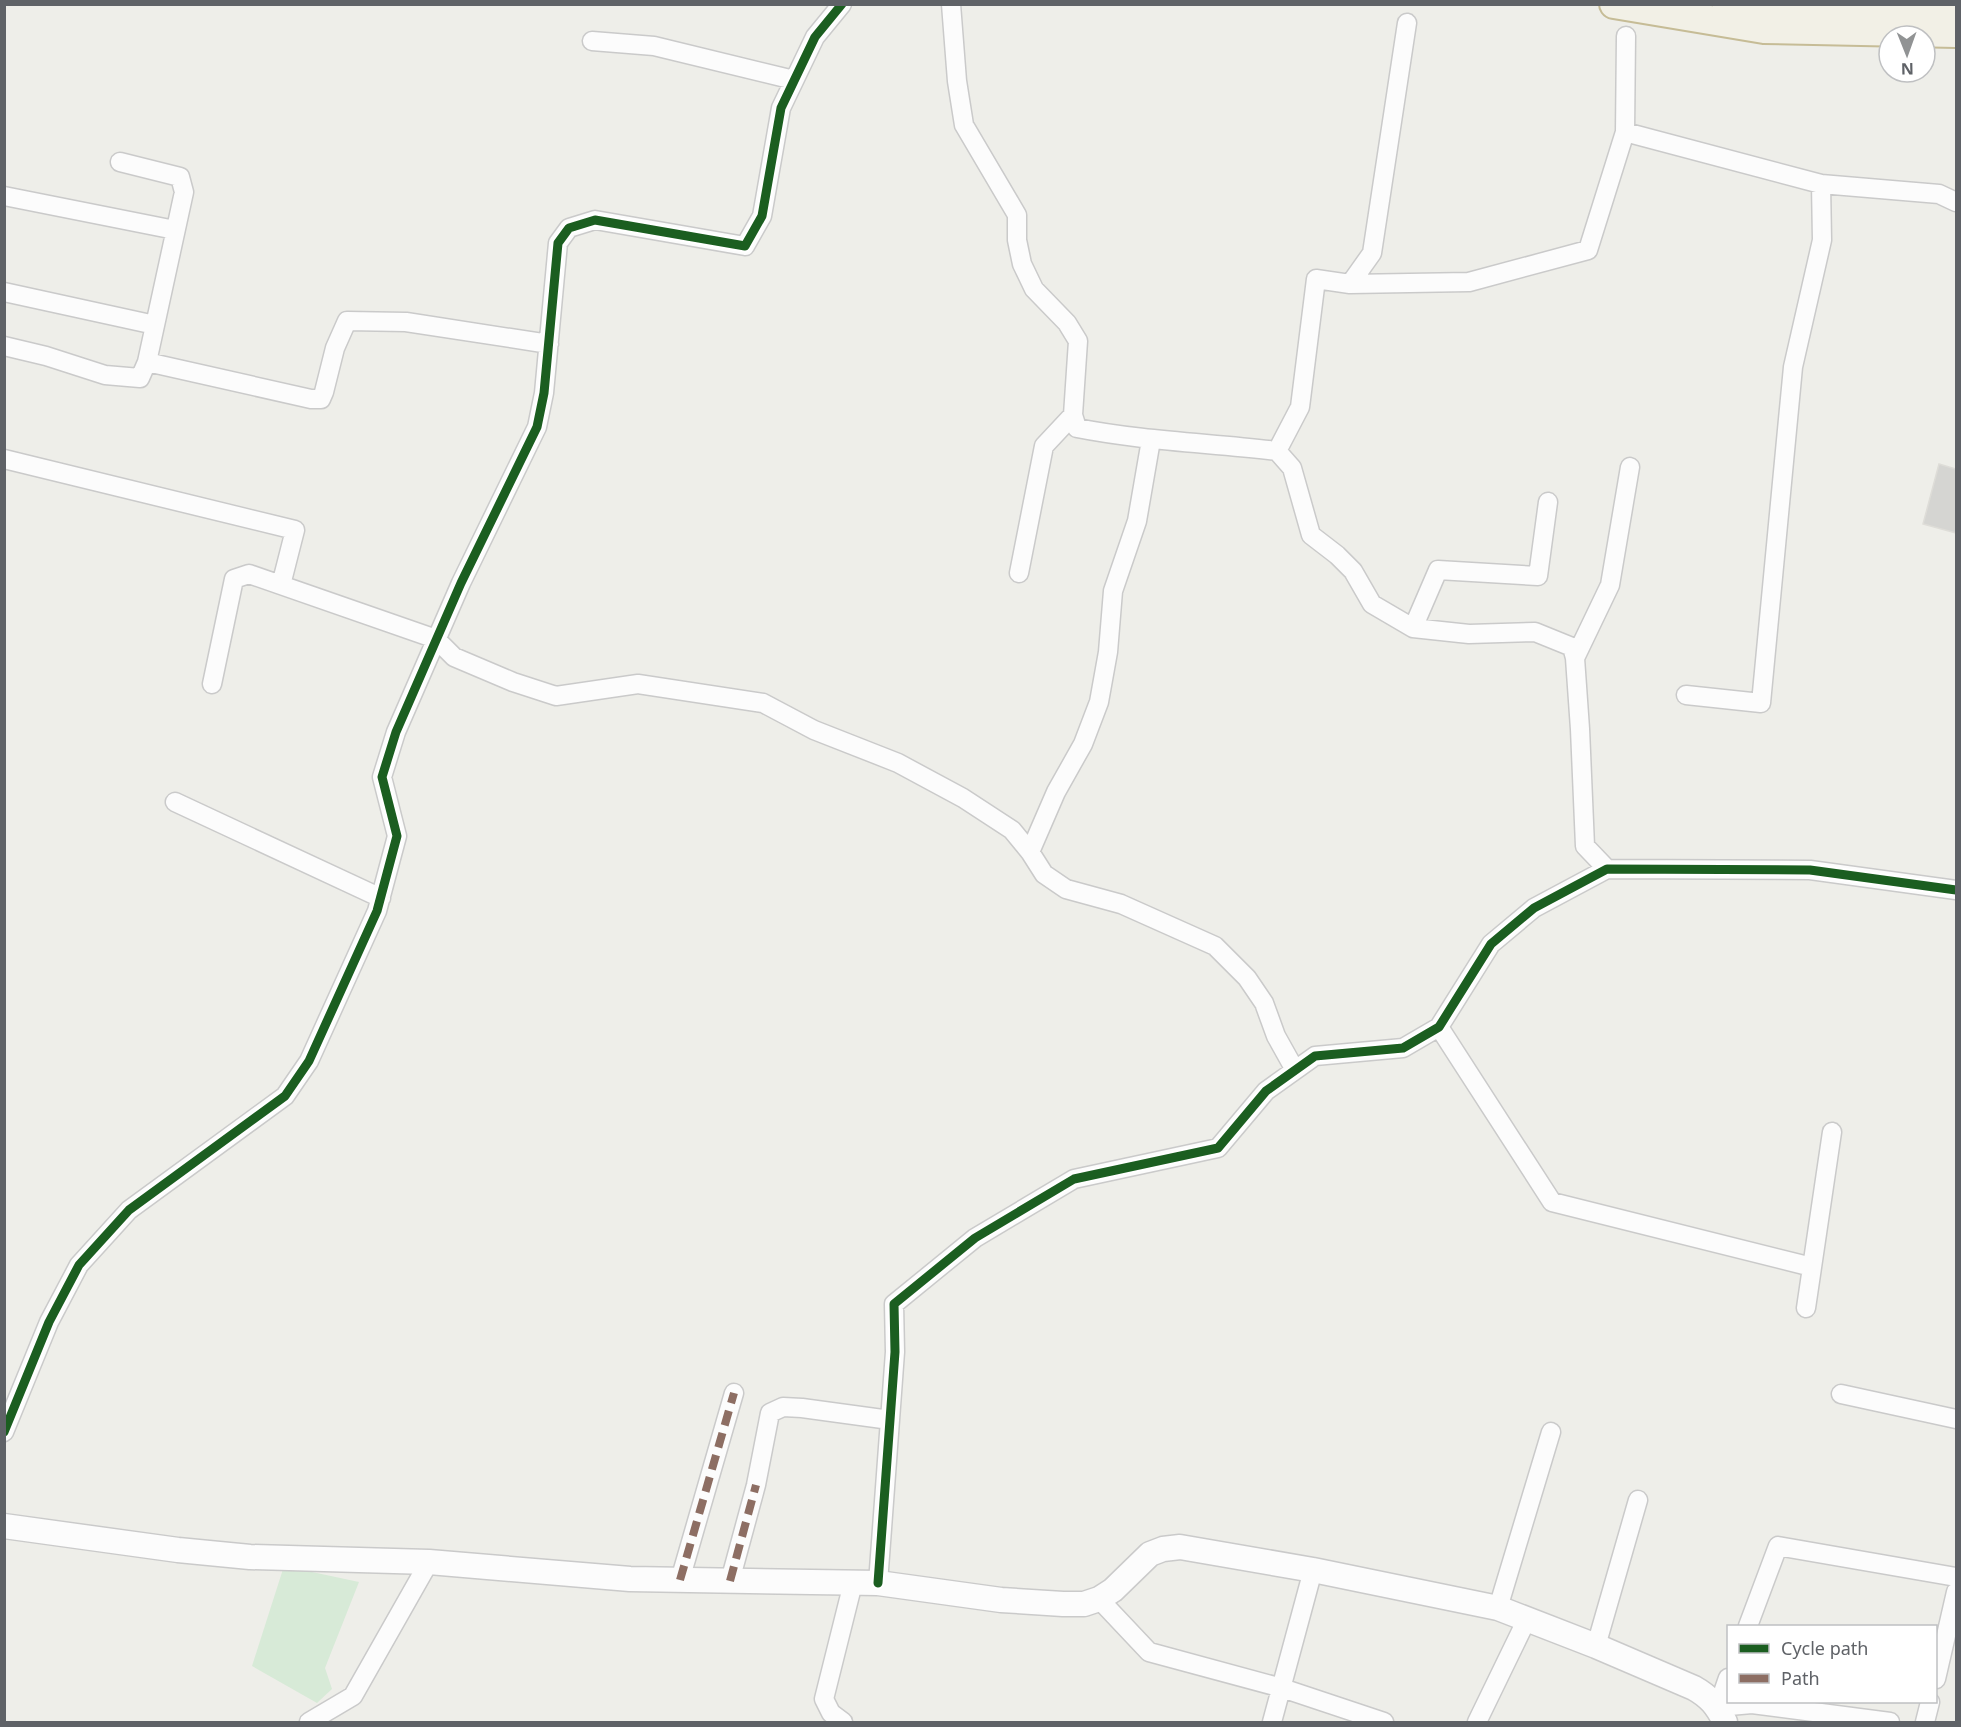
<svg xmlns="http://www.w3.org/2000/svg" width="1961" height="1727" font-family="'Noto Sans',sans-serif">
	<rect width="100%" height="100%" fill="#eeeee9"/>
	<path fill="#d7ead7" d="M284,1566L359,1582L325,1668L332,1689L317,1703L252,1666Z"/>
	<path fill="#d5d5d2" stroke="#deddd8" stroke-width="1.5" d="M1939,464L1956,469V533L1923,524Z"/>
	<g fill="none" stroke-linecap="round" stroke-linejoin="round">
		<g stroke="#cacaca" stroke-width="21">
			<path id="minor" d="M951,4L957,81L964,125L1017,215V240L1022,264L1034,289L1067,323L1078,341L1073,415L1077,428C1143,441 1211,443 1277,451L1292,468L1311,535L1337,555L1353,571L1372,604L1413,628L1469,634L1535,632L1572,647L1575,658L1580,729L1585,846L1607,869
				M592,41L654,46L794,80
				M1625,132L1821,184L1822,240L1793,367L1761,703L1686,695
				M120,162L180,177L184,192L147,362L311,399H321L324,392L335,348L347,321L406,322L549,344
				M1821,184L1939,194L1956,202
				M4,196L175,230
				M1350,284L1469,282L1588,250L1625,132L1626,36
				M4,292L155,325
				M4,346L46,356L105,375L140,378L147,362
				M1151,440L1137,521L1113,591L1108,652L1099,702L1083,744L1056,792L1030,852L1044,874L1066,889L1121,904L1215,946L1247,978L1264,1003L1276,1036L1295,1070
				M1277,451L1300,407L1316,279L1350,284L1372,253L1407,23
				M4,459L295,530L281,585
				M1019,573L1044,446L1073,415
				M1413,628L1438,570L1538,576L1548,502
				M1575,658L1610,585L1630,467
				M212,684L234,579L249,574L436,639L454,657L513,682L556,696L638,684L763,703L814,730L898,763L963,798L1012,830L1030,852
				M175,802L381,898
				M1439,1027L1552,1202L1812,1267
				M1806,1308L1832,1132
				M1841,1394L1956,1419
				M4,1432L49,1322L79,1265L129,1210L285,1096L309,1061L377,911L397,836L382,777L396,732L461,583L537,427L544,393L558,243L569,228L595,220L745,246L762,216L781,108L815,37L842,4
				M680,1580L734,1393
				M730,1581L756,1485L770,1413L783,1407L802,1408L890,1420
				M878,1583L895,1352L894,1304L975,1238L1074,1179L1218,1148L1266,1091L1315,1056L1403,1048L1439,1027L1491,944L1534,908L1607,869L1810,870L1956,890
				M1099,1599L1149,1652L1282,1688L1384,1722
				M1498,1608L1551,1432
				M1748,1626L1778,1546L1956,1577
				M1596,1646L1638,1500
				M1728,1678L1718,1707L1752,1704L1890,1722
				M1936,1679L1956,1592
				M309,1722L353,1696L429,1562
				M843,1722L831,1713L824,1699L853,1583
				M1272,1722L1313,1570
				M1477,1722L1527,1619
				M1925,1722L1930,1702"/>
		</g>
		<g stroke="#cacaca" stroke-width="27">
			<path id="secondary" d="M4,1526L178,1550L250,1557L429,1562L630,1579L878,1583L1001,1600L1063,1604H1084L1099,1599L1113,1590L1150,1554L1163,1549L1180,1547L1313,1570L1498,1608L1596,1646L1694,1688C1710,1697 1717,1706 1725,1722"/>
		</g>
		<g stroke="#c6bc96" stroke-width="32">
			<path id="trunk" d="M1614,4L1764,29L1956,33
				M1725,13L1767,9L1843,11L1956,9"/>
		</g>
		<use href="#minor" stroke="#fcfcfc" stroke-width="18"/>
		<use href="#secondary" stroke="#fcfcfc" stroke-width="24"/>
		<use href="#trunk" stroke="#f2f0e6" stroke-width="28"/>
		<path stroke="#8d6e63" stroke-width="8" stroke-dasharray="15 8" stroke-linecap="butt" d="M680,1580L734,1393
			M730,1581L756,1485"/>
		<g stroke="#fff" stroke-width="13">
			<path id="cycleway" d="M4,1432L49,1322L79,1265L129,1210L285,1096L309,1061L377,911L397,836L382,777L396,732L461,583L537,427L544,393L558,243L569,228L595,220L745,246L762,216L781,108L815,37L842,4
				M878,1583L895,1352L894,1304L975,1238L1074,1179L1218,1148L1266,1091L1315,1056L1403,1048L1439,1027L1491,944L1534,908L1607,869L1810,870L1956,890"/>
		</g>
		<use href="#cycleway" stroke="#1b5e20" stroke-width="9"/>
	</g>
	<rect width="1961" height="1727" fill="none" stroke="#5f6267" stroke-width="12"/>
	<rect x="1727" y="1625" width="210" height="78" fill="#ffffff" stroke="#bfc0c2" stroke-width="1.5"/>
	<rect x="1739" y="1644" width="30" height="9" fill="#1b5e20" stroke="#bfc0c2" stroke-width="1.5"/>
	<text x="1781" y="1655" font-size="18" fill="#5f6267">Cycle path</text>
	<rect x="1739" y="1674" width="30" height="9" fill="#8d6e63" stroke="#bfc0c2" stroke-width="1.5"/>
	<text x="1781" y="1685" font-size="18" fill="#5f6267">Path</text>
	<g transform="translate(1907 54) rotate(179)"><circle r="28" fill="#ffffff" stroke="#bfc0c2" stroke-width="1.5"/>
	<path d="M0-4.5L10 22L0 15L-10 22Z" fill="#919394"/>
	<text y="-9" font-size="16" font-weight="bold" text-anchor="middle" fill="#5f6267">N</text>
	</g>
</svg>
